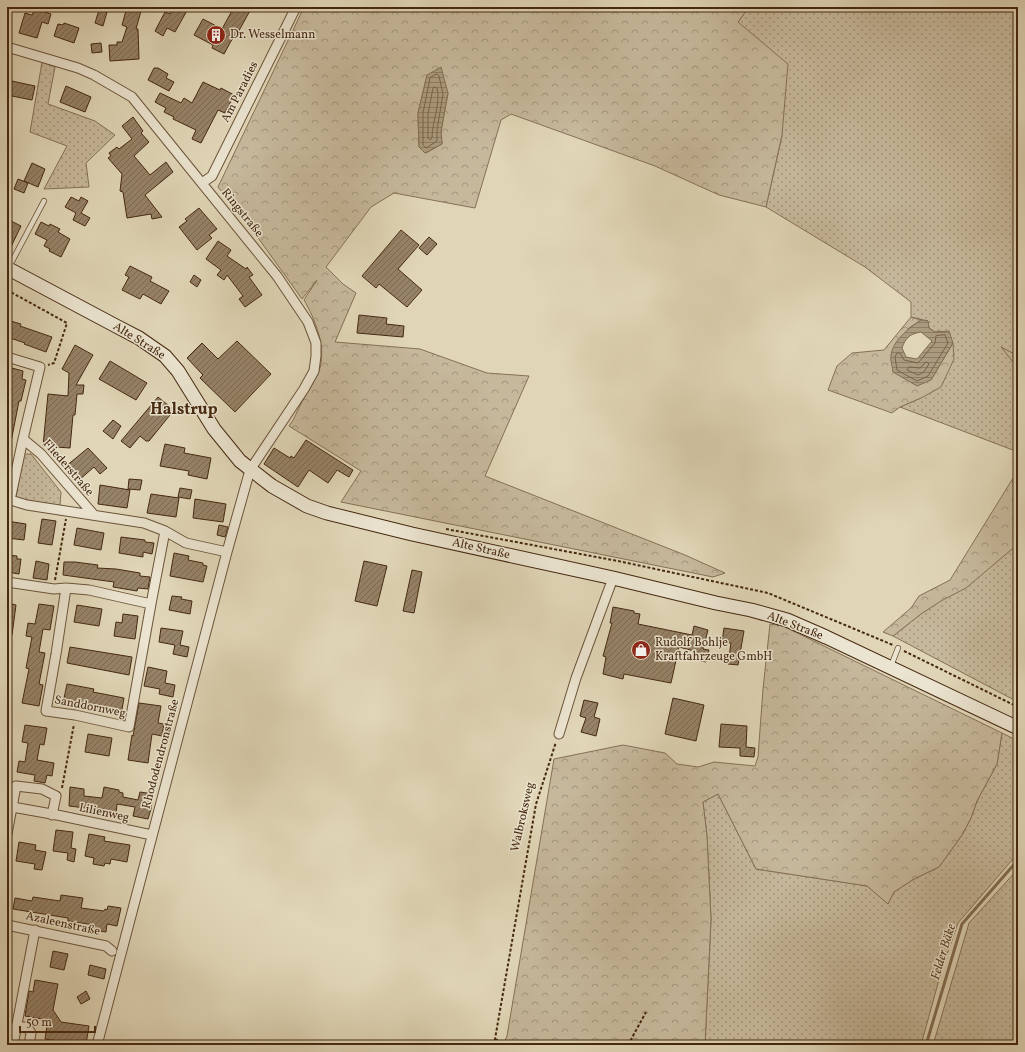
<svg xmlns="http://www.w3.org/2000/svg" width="1025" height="1052" font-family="Vollkorn,serif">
	<defs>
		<pattern id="green-dots" width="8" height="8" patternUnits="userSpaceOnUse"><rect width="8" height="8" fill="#c6b89b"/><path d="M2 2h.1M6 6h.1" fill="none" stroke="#a3967d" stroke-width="1.8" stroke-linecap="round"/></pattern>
		<pattern id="forest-crowns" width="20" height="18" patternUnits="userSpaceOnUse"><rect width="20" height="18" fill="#c6b89b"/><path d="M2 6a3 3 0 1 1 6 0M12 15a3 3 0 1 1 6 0" fill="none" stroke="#a3967d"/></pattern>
		<pattern id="water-rules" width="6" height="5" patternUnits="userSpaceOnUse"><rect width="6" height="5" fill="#ab9b7e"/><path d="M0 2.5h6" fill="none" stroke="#8d7e66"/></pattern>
		<pattern id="building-hatch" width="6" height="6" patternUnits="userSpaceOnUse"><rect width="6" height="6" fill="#968267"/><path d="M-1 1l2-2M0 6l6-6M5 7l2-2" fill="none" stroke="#7c6a53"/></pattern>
	</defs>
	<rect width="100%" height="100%" fill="#e0d6b7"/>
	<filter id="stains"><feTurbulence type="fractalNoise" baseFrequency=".005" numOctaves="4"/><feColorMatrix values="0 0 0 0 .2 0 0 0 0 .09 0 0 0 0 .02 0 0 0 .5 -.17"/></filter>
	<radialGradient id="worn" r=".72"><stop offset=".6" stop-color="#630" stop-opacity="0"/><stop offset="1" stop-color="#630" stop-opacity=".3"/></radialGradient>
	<path fill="url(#green-dots)" stroke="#867056" d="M749,7H1018V356L1002,348L1018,368V452L900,407L921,398L941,331L935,332L929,328L928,321L911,317V302L865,267L766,207L782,136L738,22Z
		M42,62L55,67L48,104L95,121L115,135L86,163L89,187L44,189L67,146L30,132Z
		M23,454H31L61,492L60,506L16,498Z
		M1018,544V702L893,636L921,614L994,564Z
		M1002,733L1018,741V853L958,923L942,969L921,1045H705L711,919L707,836L703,802L718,794L756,869L868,886L888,904L894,892L914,879L939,867L962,835L971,818L977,801L997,764Z
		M1018,869V1045H933L969,923Z"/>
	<path fill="url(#forest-crowns)" stroke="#867056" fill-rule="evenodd" d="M304,7H749L738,22L788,64L782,135L766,207L719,195L655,166L511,114L501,120L475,208L394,193L371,207L326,267L343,284L356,293L335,342L420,349L487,373L529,376L485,476L685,555L725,573L713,577L341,502L361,471L289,426C295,419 297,410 302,402C308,391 316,380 320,368C326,346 315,319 304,300L317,280L302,299L256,235L218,187ZM427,75L448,93L441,131L442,144L426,153L419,147L418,113Z
		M911,317L921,320L909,328L891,356L931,380L953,343L954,359L941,387L921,398L900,407L892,413L828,390L837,366L852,353L884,350Z
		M1001,347L1018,356V368Z
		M1018,470V544L966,588L941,601L921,614L893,636L883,632L911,608L919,596L950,580Z
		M770,624L783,626L1002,733L997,764L977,801L971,818L962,835L939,867L914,879L894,892L888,904L867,886L756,869L718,794L703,802L707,836L711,919L705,1045H503L507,1036L554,759L623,745L665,753L677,764L698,767L714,762L755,766L758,757L763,689Z"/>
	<path fill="url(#water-rules)" stroke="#826d52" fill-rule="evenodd" d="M441,67L448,93L441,131L442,144L425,153L419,147L418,113L427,75Z
		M921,320L928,321L929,328L935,332L949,331L953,343L931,380L917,386L893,372C893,368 890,361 891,356C892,341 909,328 921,320ZM921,332L932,341L917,359L906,357L902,348C906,337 910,334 921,332Z"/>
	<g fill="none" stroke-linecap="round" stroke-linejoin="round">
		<path stroke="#786247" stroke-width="1" d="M437,74L439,76L443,94L437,130V141L426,148L423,145V113L430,78Z
			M435,87L437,88C441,103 432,122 432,138L430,140L428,138V114L433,88Z
			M945,335L948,343L928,376L917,381L897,370L895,357L897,353H900L904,360L918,363L935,343L936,336Z
			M926,362L928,363L929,364L924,372L918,375L907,370L909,367L920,368Z"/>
		<path stroke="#826d52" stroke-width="3" d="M926,1045L962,924L1018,860"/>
	</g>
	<path fill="url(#building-hatch)" stroke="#452810" d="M127,7L141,11L136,29H138L139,59L110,61L109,45H117V42H122L127,27L122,25Z
		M173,7H189L175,32L167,28L163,36L155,31L165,12L170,14Z
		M234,7H252L236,36L231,41L224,54L212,48L213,45L194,35L203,19L222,29Z
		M35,9L51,14L48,24L42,22L37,38L19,33L25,13L32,15Z
		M99,10L107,12L103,26L95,23Z
		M64,23L79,28L74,43L54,36L58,24L63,25Z
		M101,43L102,52L92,53L91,44Z
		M154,68H158L168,74L166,78L174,82L169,91L148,80Z
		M7,80L35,86L32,100L7,95Z
		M203,82L220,90L221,88L234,95L225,113L218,110L201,143L192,139L196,130L173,119L174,117L164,112L166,108L155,102L160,93L181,103L184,98L192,103Z
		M66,86L91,97L85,112L60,102Z
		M133,117L143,131L141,133L149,142L134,156L150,175L166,162L173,172L145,195L162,217L152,219L151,214L127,218L123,192L120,191L122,174L108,158L111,156L109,153L117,147L119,149L132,139L122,126Z
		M32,163L45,169L38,187L24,181Z
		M18,179L28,183L24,193L14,189Z
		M71,197L79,201L81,197L88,201L81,213L90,218L85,226L73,220L76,213L65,207Z
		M199,208L217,229L209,235L212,238L197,250L179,227L187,221L185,219Z
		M7,219L21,226L7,255Z
		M41,222L49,226L50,224L60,229L58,232L70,239L61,257L49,251L50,249L44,246L47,240L35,234Z
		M401,230L419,245L398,269L422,290L407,307L379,284L376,288L362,276Z
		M429,237L437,244L427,255L419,248Z
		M218,241L231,250L227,256L246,269L247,267L253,275L249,277L262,295L245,307L239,299L243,296L227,275L224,280L217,275L221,270L206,259Z
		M130,266L152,277L150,281L169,291L161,304L143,294L140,299L122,290L129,277L125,275Z
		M194,275L201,280L197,287L190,282Z
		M359,315L387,318L386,324L404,326L403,337L357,333Z
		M7,320L21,324L20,326L52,337L46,352L24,344L25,343L7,337Z
		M237,341L271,374L235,412L200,378L203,375L187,358L202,343L218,359Z
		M75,345L93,355L76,385H84L83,394H77L75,415H73L70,448L43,446L48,394L68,396L69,373L62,369Z
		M110,361L147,383L136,400L99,379Z
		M12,368L23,371L22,379L26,380L21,401H19L11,442H7V392Z
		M158,397L174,410L149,441H146L140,436L130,448L121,441Z
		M113,420L121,426L113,439L103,431Z
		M306,440L353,470L349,477L337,470L328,483L309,470L298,487L264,464L274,448L290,458L291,456L294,458Z
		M165,444L185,448L184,453L211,458L207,479L188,475L189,471L160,466Z
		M88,448L107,468L100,474L94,467L78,481L65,467Z
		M129,479L142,480L140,490L128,489Z
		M100,485L130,490L127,508L98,504Z
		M180,488L192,490L190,499L178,497Z
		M151,494L179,498L176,517L147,513Z
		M195,499L226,504L223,522L193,518Z
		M42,519L56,521L52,545L38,543Z
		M7,521L26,524L24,540L7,538Z
		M219,525L228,527L225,537L217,535Z
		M77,528L104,533L101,550L74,545Z
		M121,537L145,540V542L154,543L152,554L143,552V557L119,553Z
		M174,553L189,556L188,560L203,563V565L207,566L203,582L170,576Z
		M7,555L17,556V559H21L19,574L7,572Z
		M36,561L49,564L47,580L33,578Z
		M364,561L387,566L377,606L355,601Z
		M64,562H75L98,565L97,568L116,569L140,573V576L150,577L148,589L138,588L137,591L113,587L114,582L63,575Z
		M412,570L422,572L414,613L403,611Z
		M172,596L182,597L181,599L192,601L190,614L169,610Z
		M7,603L16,605L12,635H7Z
		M39,604L54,606L50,630L43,629L39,652L45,653L39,684L43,685L39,706L22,703L29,669L26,668L32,637L26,636L28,623L35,624Z
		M77,605L102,609L99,626L74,622Z
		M613,607L634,611V613L640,614L638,624L692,635L694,626L708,630L703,649L709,650L706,662L693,659L694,651L679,647L671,683L624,674L623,679L603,674L606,657L603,656L612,623H610Z
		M123,614L138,616L135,639L114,636L116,622L122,623Z
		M161,628L183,631L180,645L189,647L187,657L173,654L175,645L159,642Z
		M724,628L744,631L738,665L728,664L731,643L722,642Z
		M70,647L132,657L129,675L67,663Z
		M148,667L167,671L165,683L175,685L173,697L159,694L160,689L144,686Z
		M67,684L94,689L93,692L124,698L121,715L63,703Z
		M673,698L704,705L696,741L665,734Z
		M584,700L598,703L594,717L600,719L596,736L581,732L586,718L580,716Z
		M139,703L161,706L158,723L164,724L162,736L152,734L148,763L128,760L132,735L133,736Z
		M721,724L747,726L746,747L755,748L754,757L740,756V748L719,747Z
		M25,725L47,728L44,745L40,744L37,760L54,763L52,776L47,775L45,783L34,781L35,775L17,772L19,761L25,762L28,743L22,742Z
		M88,734L112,738L109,756L85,752Z
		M70,787L84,789V796L102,798L104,787L119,790V792L123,793V797L138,800L140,792L153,794L151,809L148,819L133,816L135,807L117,804L116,814L93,811L94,809L69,806Z
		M56,830L73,832L71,848L76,849L74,862L67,860L68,853L53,851Z
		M89,834L105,837L104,841L130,845L127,862L111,859L110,864L105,863L104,866L93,864L94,858L85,856Z
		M19,842L36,845L35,850L46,852L42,870L34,869L35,864L16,861Z
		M61,895L83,898L81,908L104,911L105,909L107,910L108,906L121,908L117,926L107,924L106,932L94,930L95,925L68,921V918L13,909L15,898L32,901L33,897L60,901Z
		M53,951L68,954L64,970L50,967Z
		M90,965L106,969L104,979L88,975Z
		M35,980L58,984L53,1010L61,1022L89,1026L86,1044L72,1042V1045H63L64,1042L45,1039L48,1020L25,1016L29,991L33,992Z
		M86,991L90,999L81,1004L77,997Z"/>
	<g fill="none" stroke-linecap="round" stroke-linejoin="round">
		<g stroke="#6c543a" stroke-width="6">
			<path id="lane" d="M9,267L44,201
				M891,666L898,648"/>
		</g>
		<g stroke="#6c543a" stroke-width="11">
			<path id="street" d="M7,47L78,68L94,75L132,97L277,276L308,322L316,343V356L314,371L304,389L250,470L227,552L97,1045
				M202,183L212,176L296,7
				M7,357L40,367L23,439L41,454L94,515
				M7,499L27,505L144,523L165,531L186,543L227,552
				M10,500L23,439
				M7,582L54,589L66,588L89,590L151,604L129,727L75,715L46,711L56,654L66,588
				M151,604L165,531
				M559,734L576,678L613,578
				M7,806L57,815L152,835
				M7,834L16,786L42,789L56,796L52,815
				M7,925L106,946L112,951
				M16,1026L27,1027L31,1033L29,1045
				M13,1045L35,930"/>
		</g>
		<g stroke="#452810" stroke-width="15">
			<path id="secondary" d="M7,268L116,326L139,338L165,356L178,371L214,429L240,461L272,486L307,506L327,513L412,534L613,578L716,603L751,610L787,620L826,637L1018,728"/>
		</g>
		<path stroke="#452810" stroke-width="2" stroke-dasharray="3 2" stroke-linecap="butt" d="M7,290L67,323L54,363L48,365
			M446,529L618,561L768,593L893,645
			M55,580L66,519
			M904,651L1018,707
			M62,788L74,724
			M495,1039L511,1045
			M493,1045L495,1039L536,804L556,742
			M628,1045L646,1012"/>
		<use href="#lane" stroke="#ebe4d0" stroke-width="4.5"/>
		<use href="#street" stroke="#ebe4d0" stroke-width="9"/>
		<use href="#secondary" stroke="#ebe4d0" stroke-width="13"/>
	</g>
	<defs>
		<g id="building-disc" transform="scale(1)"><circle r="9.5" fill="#8f2418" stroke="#ebe4d0"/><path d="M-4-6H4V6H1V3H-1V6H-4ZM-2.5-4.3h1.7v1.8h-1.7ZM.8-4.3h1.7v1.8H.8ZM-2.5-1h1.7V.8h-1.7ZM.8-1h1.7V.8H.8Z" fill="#fff"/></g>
		<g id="shop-disc" transform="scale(1)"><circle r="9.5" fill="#8f2418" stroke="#ebe4d0"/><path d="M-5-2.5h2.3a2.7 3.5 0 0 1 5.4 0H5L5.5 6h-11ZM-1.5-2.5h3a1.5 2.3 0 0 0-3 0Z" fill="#fff"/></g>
	</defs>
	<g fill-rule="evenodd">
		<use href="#building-disc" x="216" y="35"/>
		<use href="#shop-disc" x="641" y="650"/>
	</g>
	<g text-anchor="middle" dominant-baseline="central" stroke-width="3" stroke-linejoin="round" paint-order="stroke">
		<g font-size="12" fill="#452810" stroke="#ebe4d0" text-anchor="start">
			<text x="230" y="35">Dr. Wesselmann</text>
			<text x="655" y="643">Rudolf Bohlje<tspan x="655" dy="14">Kraftfahrzeuge GmbH</tspan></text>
		</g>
		<g font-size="12" fill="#452810" stroke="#ebe4d0">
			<text transform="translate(240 92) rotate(-63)">Am Paradies</text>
			<text transform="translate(242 213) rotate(51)">Ringstraße</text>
			<text transform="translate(139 341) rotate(32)">Alte Straße</text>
			<text transform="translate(68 468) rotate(49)">Fliederstraße</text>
			<text transform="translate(481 549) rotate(13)">Alte Straße</text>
			<text transform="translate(795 626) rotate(21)">Alte Straße</text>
			<text transform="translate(90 707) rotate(11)">Sanddornweg</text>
			<text transform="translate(161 754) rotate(-75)">Rhododendronstraße</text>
			<text transform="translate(104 813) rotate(12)">Lilienweg</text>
			<text transform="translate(523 817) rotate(-77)">Walbroksweg</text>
			<text transform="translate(63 924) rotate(12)">Azaleenstraße</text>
		</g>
		<g font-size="13" font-style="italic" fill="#5e452c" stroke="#ebe4d0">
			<text transform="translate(944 952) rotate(-73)">Felder Bäke</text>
		</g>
		<g font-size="16" font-weight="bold" fill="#452810" stroke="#ebe4d0">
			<text x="184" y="410">Halstrup</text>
		</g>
	</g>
	<rect width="1025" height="1052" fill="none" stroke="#e0d6b7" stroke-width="24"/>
	<rect x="8" y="8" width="1009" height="1036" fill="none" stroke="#452810" stroke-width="2"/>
	<rect x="12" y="12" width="1001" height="1028" fill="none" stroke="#452810"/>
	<path d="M20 1026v6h75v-6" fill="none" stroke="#452810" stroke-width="2"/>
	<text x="26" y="1026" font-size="12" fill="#452810" stroke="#ebe4d0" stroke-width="3" paint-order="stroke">50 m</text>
	<rect width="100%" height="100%" filter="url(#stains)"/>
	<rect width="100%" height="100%" fill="url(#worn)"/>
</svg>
